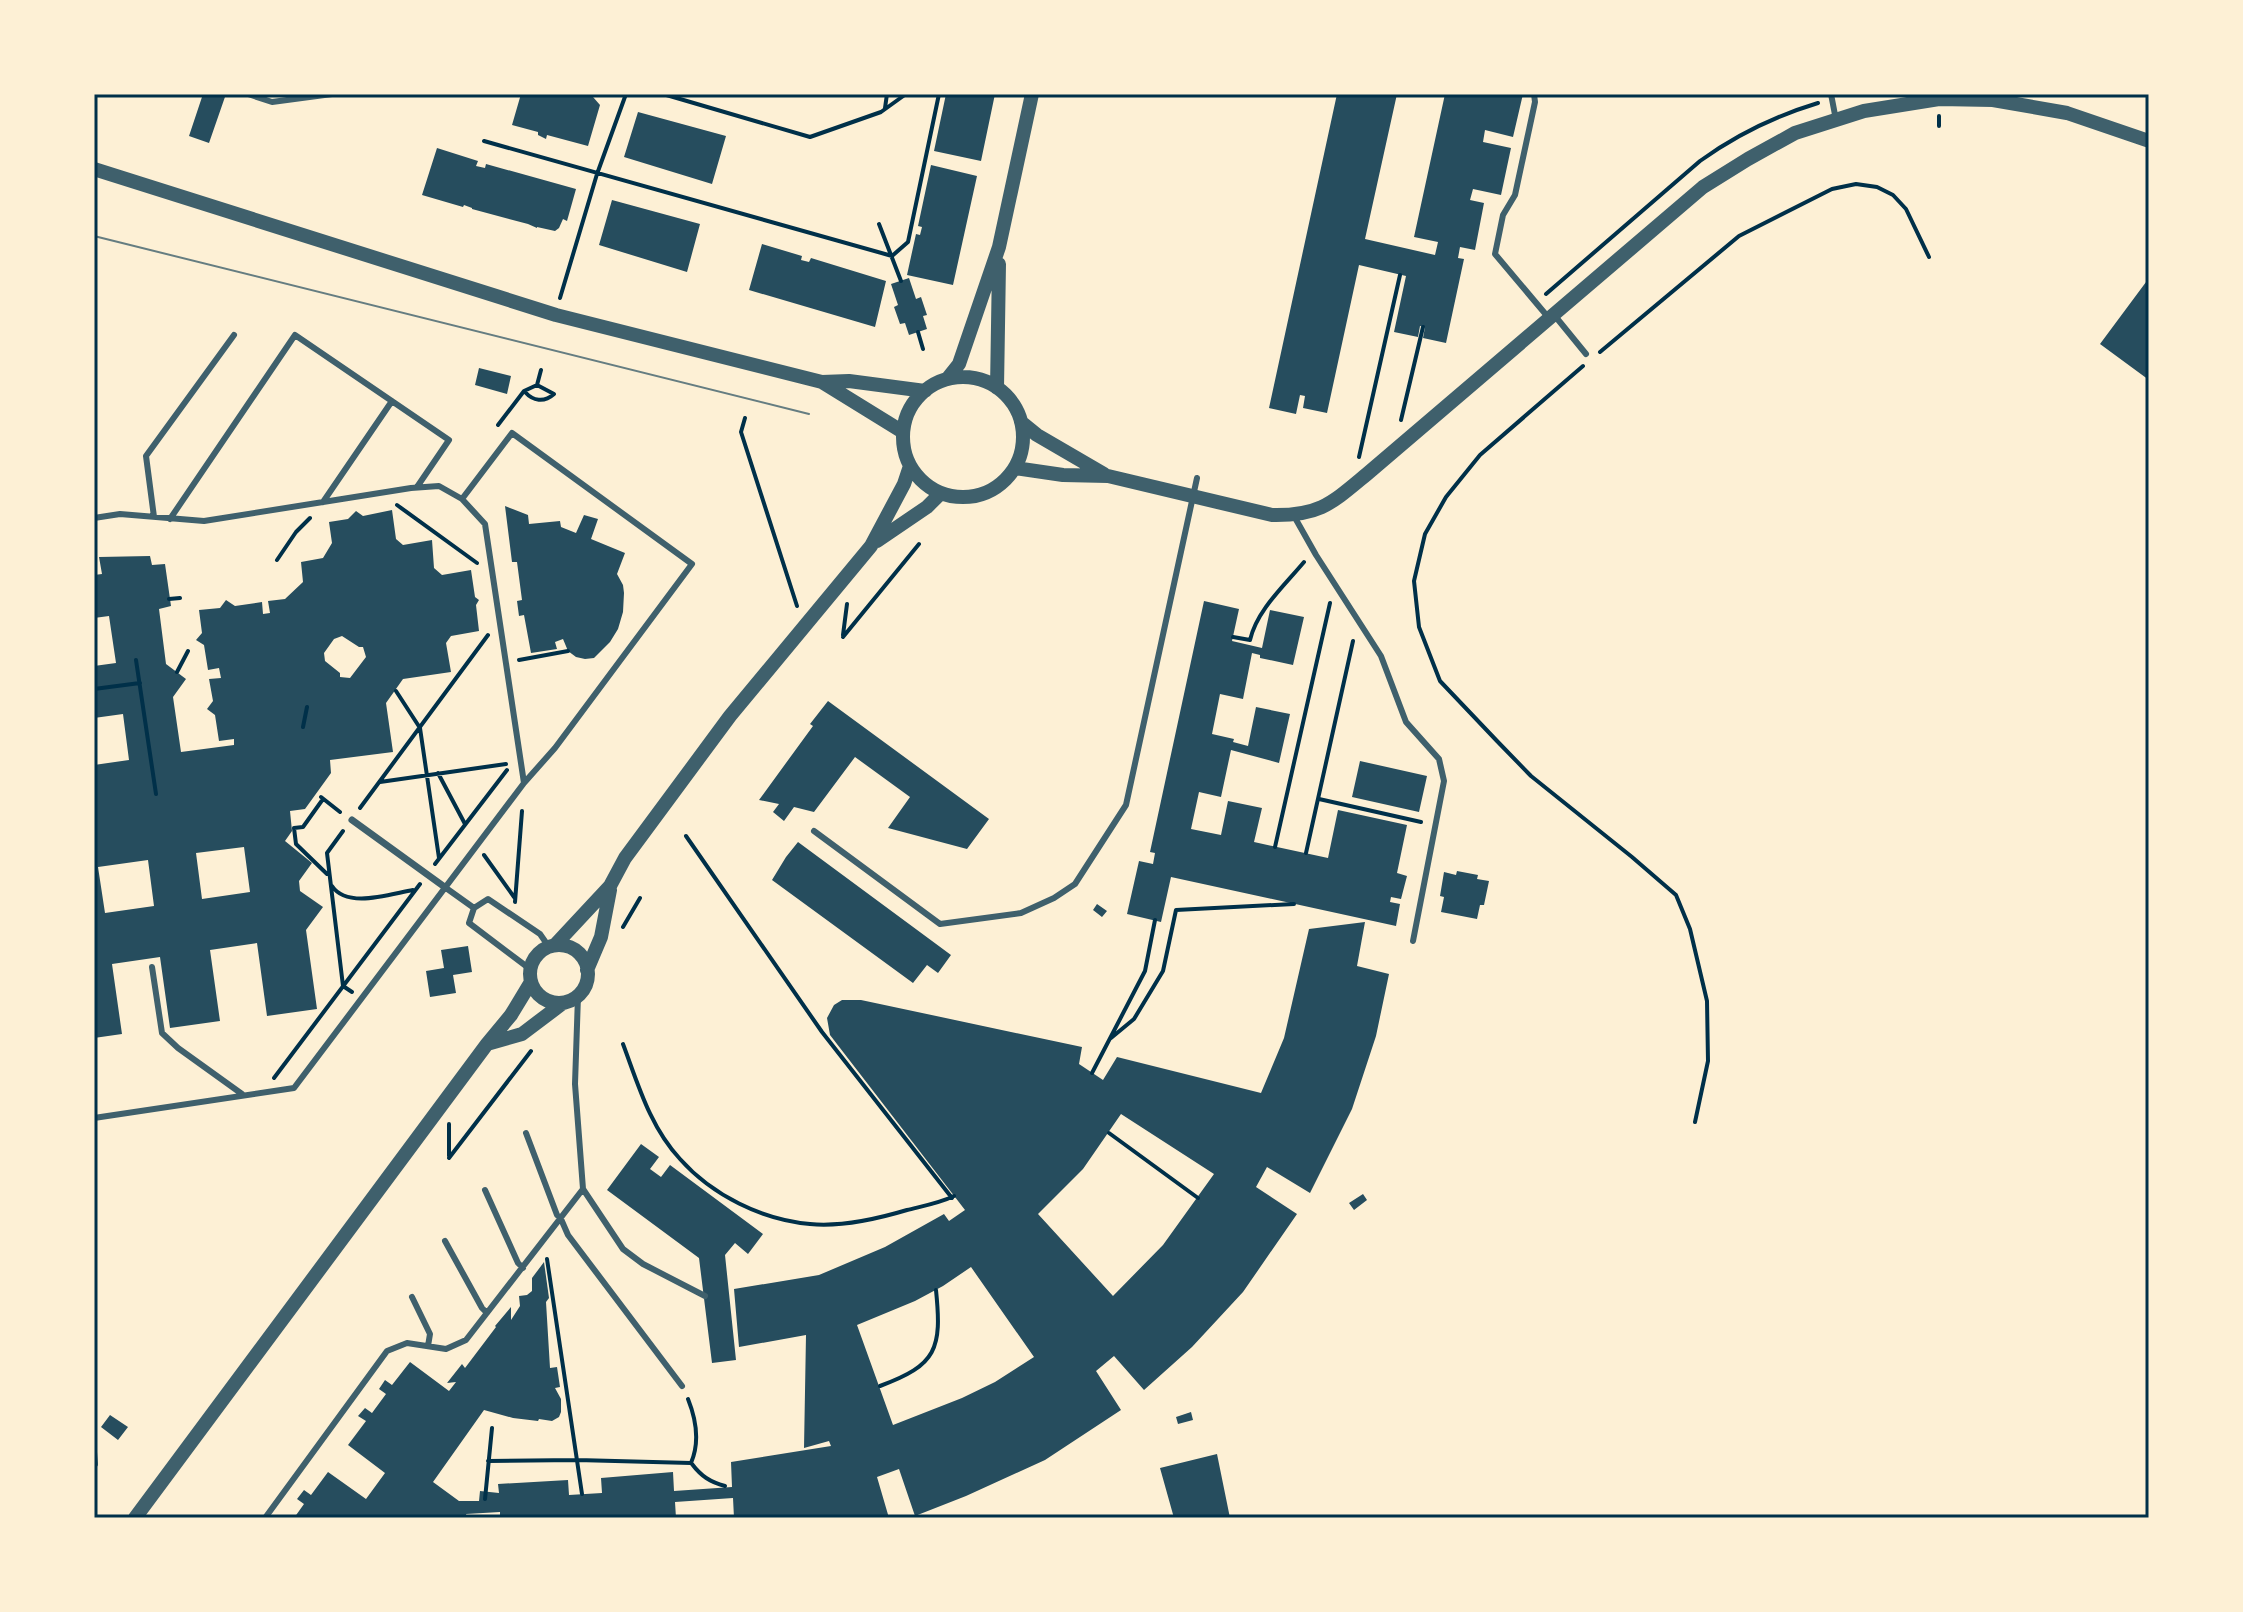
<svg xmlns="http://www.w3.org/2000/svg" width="2243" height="1612" font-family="'Playfair Display',serif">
	<rect width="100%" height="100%" fill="#fdf0d5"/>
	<path fill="#264d5e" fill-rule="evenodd" d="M203,94H226L209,143L189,136Z
		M521,94H576L593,97L600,105L588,146L547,135L546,139L538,135V132L512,125Z
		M946,94H995L981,161L934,151Z
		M1337,94H1397L1365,239L1435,255L1438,242L1414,237L1445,94H1523L1513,137L1485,130L1483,142L1511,148L1501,195L1473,189L1470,200L1484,203L1475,250L1460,247L1458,258L1464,259L1446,343L1423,338L1425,327L1420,326L1418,337L1394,332L1406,276L1359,265L1327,413L1303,408L1305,396L1300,395L1296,414L1269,408Z
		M638,112L726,136L712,184L624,157Z
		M437,148L478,161L476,166L485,168L486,164L576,189L567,221L563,219L559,228L555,231L537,227V228L528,224L472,209V208L464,205L463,207L422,195Z
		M931,165L977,176L953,285L907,275L916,234L920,235L922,227L918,226Z
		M612,200L700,224L687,272L599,245Z
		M762,244L802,256L801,260L809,262L811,258L886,281L875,327L749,290Z
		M909,278L916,299L921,297L927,315L923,316L927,329L909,335L905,323L900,324L894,307L898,305L891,284Z
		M2149,278V380L2100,344Z
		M479,368L511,376L507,394L475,385Z
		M505,506L528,515L529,524L560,521L561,527L576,533L584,515L598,519L591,539L625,553L617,574L623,585L624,593L623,612L618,629L610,642L594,658L585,659L576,657L568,651L563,639L555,642L557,649L531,653L524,615L519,616L517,601L522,600L517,562H512Z
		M392,510L396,539L403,545L432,540L434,568L442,575L471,570L475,597L479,600L476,605L479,631L451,636L446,643L451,672L403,679L386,703L393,752L330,760L331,773L305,809L290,811L292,831L285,841L312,863L299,881L300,891L323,907L306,930L317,1009L267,1016L257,943L210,950L220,1021L170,1028L160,957L112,964L122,1034L94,1038V765L129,760L123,714L94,718V666L116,663L109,616L94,618V575L102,574L99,557L150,556L152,565L165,564L171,606L159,609L166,664L186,679L173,697L181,752L234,745V739L219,741L215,715L207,709L213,701L209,679L221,678L219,668L208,670L204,645L196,640L202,633L199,610L220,608L226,600L235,606L262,602L263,614L270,613L268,601L285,599L303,582L301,562L323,558L332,543L329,522L348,519L356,511L363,516ZM342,636L359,647H363L366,657L350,678L340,677V673L325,661L324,653L334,639ZM244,847L250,892L202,899L196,853ZM148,860L154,906L105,913L98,867Z
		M1204,601L1239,609L1232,641L1262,648L1270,610L1304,617L1293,665L1260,658V655L1252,653L1243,699L1220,694L1212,734L1234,739L1233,742L1248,746L1256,707L1290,714L1279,763L1231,750L1221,797L1199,792L1191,829L1221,835L1228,801L1262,808L1254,842L1328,858L1338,810L1407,825L1397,873L1407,876L1401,899L1391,897L1390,902L1400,904L1396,926L1171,877L1161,922L1127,914L1139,861L1153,864L1155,853L1150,852Z
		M828,701L989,819L967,849L888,828L910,797L855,757L814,812L794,807L784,821L773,812L779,804L759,800L813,726L810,724Z
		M1360,761L1427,776L1419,812L1352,797Z
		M798,842L951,955L938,973L927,965L913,983L772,880L786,857Z
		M1457,871L1478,875L1477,879L1489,881L1484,905H1480L1477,919L1441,912L1444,897L1440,896L1444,872L1456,875Z
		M1097,904L1107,911L1102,917L1093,910Z
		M1365,922L1357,966L1389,974L1376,1036L1352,1109L1310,1193L1267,1167L1256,1187L1297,1214L1243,1292L1192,1347L1144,1390L1114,1356L1096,1371L1121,1410L1045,1460L966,1496L915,1516L899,1469L877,1477L889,1518H734L733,1498L675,1502L676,1518H500V1512L466,1514L467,1518H294L304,1504L297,1499L304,1490L311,1495L328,1472L366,1499L385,1473L348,1445L366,1421L358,1416L365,1408L372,1413L386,1394L379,1389L385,1380L392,1385L410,1362L449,1391L456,1382L447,1383L462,1364L465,1368L496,1327L495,1326L511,1307V1320L520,1306L519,1296L527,1295L532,1291V1278L544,1262L549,1298L546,1302L550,1368L557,1367L560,1387L555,1388L561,1399V1412L559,1417L552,1421L539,1419L538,1421L513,1418L484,1410L433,1482L459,1501H479L480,1491L499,1493L498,1484L568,1480L569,1495L602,1493L601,1478L673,1472L674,1491L732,1487L731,1462L831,1446L829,1441L804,1448L806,1335L739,1347L734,1289L819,1275L885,1247L944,1214L949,1221L965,1210L830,1035L827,1018L834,1005L842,1000H861L1082,1047L1079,1064L1103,1080L1117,1057L1261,1093L1284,1038L1309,929ZM1121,1114L1214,1174L1163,1245L1113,1296L1038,1214L1083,1169ZM971,1267L1034,1357L995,1382L962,1398L893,1425L857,1325L915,1301L943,1286Z
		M468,946L472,972L453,975L456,993L430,997L426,971L444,968L441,950Z
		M641,1144L659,1157L650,1169L661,1177L670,1165L763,1234L748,1254L735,1243L725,1255L736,1360L712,1363L699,1258L607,1190Z
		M1363,1194L1367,1200L1354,1210L1349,1203Z
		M1191,1412L1193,1420L1178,1424L1176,1417Z
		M110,1415L128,1427L118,1440L101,1427Z
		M1217,1454L1230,1518H1174L1160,1468Z"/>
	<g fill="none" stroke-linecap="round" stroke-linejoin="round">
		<path stroke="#003049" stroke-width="4" d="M663,94L810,137L881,112L906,94
			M885,108L887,94
			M1939,116V126
			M484,141L892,256L908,242L939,94
			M879,224L901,281
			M1546,294L1700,161C1736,135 1775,116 1818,103
			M560,298L597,174L626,94
			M918,332L923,349
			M1600,352L1739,236L1832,189L1856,184L1877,187L1893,195L1906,209L1929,257
			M1583,366L1480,455L1446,497L1425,534L1414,581L1419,627L1440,681L1497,741L1531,776L1632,857L1676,895L1690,929L1707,1001L1708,1061L1695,1122
			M525,392C533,401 544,403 554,394L537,385
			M745,418L741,432L797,606
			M1401,420L1423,327
			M498,425L524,391L537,385L541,370
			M1359,457L1400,275
			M397,505L477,563
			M277,560L296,532L310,518
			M169,599L180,598
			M843,635L847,604
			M843,637L919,544
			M1233,637L1250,640C1257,610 1284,586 1304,562
			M136,660L156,794
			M519,660L568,651
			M177,672L188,651
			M94,689L140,683
			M396,691L420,728L439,858
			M303,727L307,707
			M438,773L465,824
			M380,782L506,764
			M321,797L340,812
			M323,799L303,827L294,828L296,844L327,874
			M1319,799L1421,822
			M360,808L488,635
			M343,831L327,853L343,986L352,992
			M686,836L822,1032L952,1198
			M1275,847L1330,603
			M1306,853L1353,641
			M484,855L514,897
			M435,864L507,770
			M332,886C347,909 390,894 413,890
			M515,902L522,811
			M623,927L640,898
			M1111,1038L1134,1019L1163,971L1176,910L1294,904
			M623,1044C638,1084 650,1127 680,1159C712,1195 762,1220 810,1224C841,1227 877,1219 907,1210C923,1206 940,1203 954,1196
			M1092,1073L1145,971L1155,920
			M274,1078L420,884
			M449,1124V1156
			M1109,1133L1198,1198
			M449,1158L531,1051
			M547,1259L582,1494
			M880,1386C937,1365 942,1349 936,1290
			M488,1461L577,1460L691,1463C700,1442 696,1419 688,1399
			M692,1464C701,1476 710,1482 725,1486
			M485,1499L492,1428"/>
		<path stroke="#3f606c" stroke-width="6" d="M248,94L272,102L332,94
			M1534,94L1535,102L1515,195L1503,215L1495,254L1548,317
			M1831,94L1836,120
			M1555,316L1586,354
			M462,499L512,433L692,564L555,748L524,783
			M323,502L392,401
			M1294,516L1316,555L1381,656L1406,722L1439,759L1444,781L1413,941
			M154,517L146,456L234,335
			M94,518L120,514L204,521L411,488L439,486L462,499L485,524L524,783L294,1088L94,1118
			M170,519L295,335L449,440L417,487
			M814,831L940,924L1021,913L1054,898L1075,884L1126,805L1197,478
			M446,888L474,908
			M152,967L162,1033L178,1048L242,1094
			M530,969L469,923L474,908L488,899L540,934L549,947
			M578,996L575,1084L583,1189L623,1249L643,1264L705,1296
			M526,1133L557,1215L561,1219L568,1235L682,1386
			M485,1190L518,1263L523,1268
			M445,1241L482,1308L487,1313
			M412,1297L430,1334L428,1346
			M94,1452L95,1464
			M265,1518L387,1351L407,1343L446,1349L466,1340L583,1189"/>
		<path stroke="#3f606c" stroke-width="7" d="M352,820L446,888"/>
		<path stroke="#3f606c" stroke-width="14" d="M94,169L556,315L822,382L849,381L925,391
			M903 437a60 60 0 1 1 120 0a60 60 0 1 1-120 0Z
			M947,379L959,364L999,247L1032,94
			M822,382L903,432
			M997,388L999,264
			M1021,422L1037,435L1104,474
			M1015,468L1063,475L1108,476L1272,515C1320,516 1332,503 1367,474L1703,187L1748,159L1795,133L1864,111L1939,99L1993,100L2067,113L2149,141
			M877,541L927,507L941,493
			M555,945L610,886L625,858L730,716L871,546L904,484L910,466
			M530 974a29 29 0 1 1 58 0a29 29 0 1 1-58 0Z
			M587,970L601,937L610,890
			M487,1044L522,1034L563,1003
			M135,1518L487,1044L511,1015L531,982"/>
		<path stroke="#657d81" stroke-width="2" d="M94,236L809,414"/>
	</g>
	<rect width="2243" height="1612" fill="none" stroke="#fdf0d5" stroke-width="192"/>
	<rect x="96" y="96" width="2051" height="1420" fill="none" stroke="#003049" stroke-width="3"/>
</svg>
